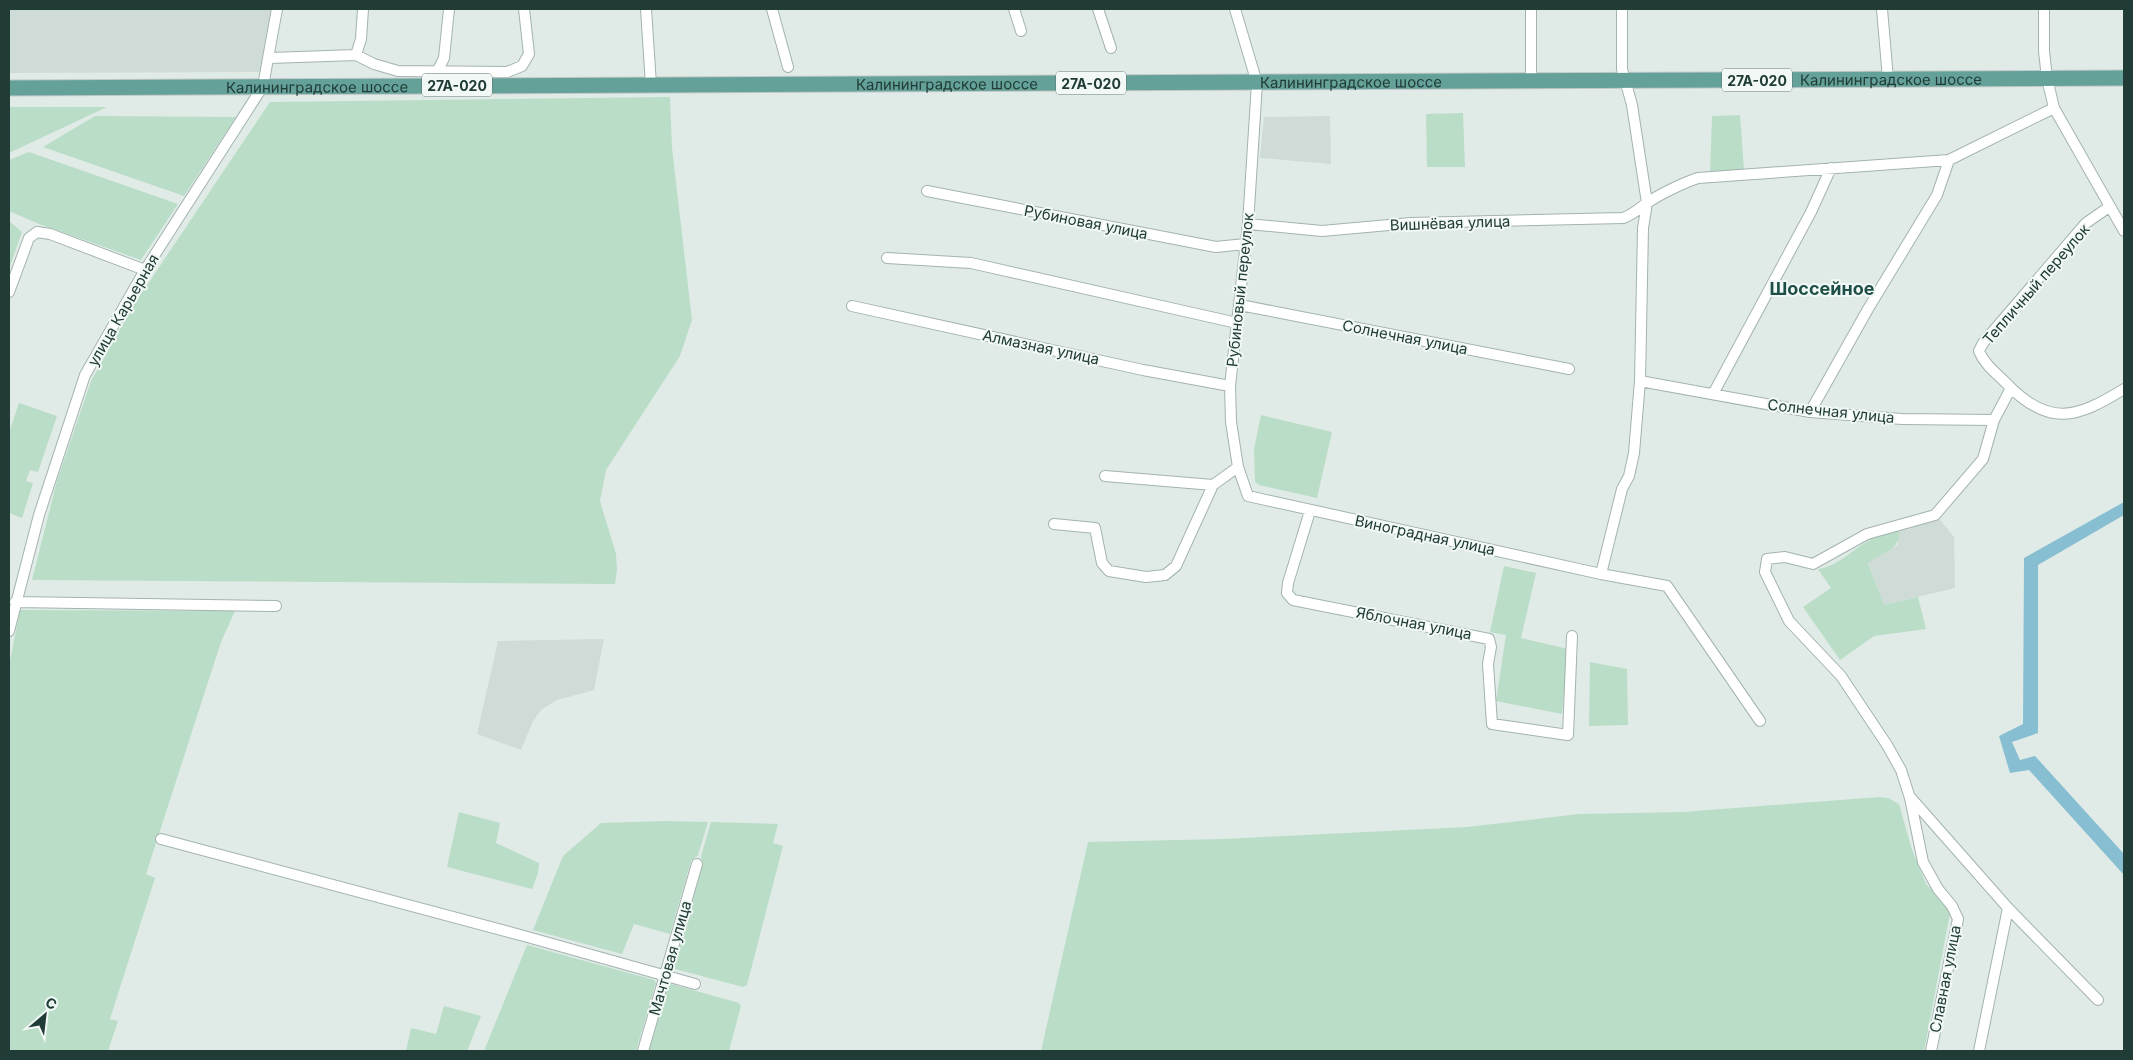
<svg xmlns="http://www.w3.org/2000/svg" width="2133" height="1060" font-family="Inter,sans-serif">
	<rect width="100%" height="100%" fill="#e0ebe8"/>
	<path fill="#cfdbd7" d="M9,9H275L263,72L9,73Z
		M1330,116L1331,164L1260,158L1264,117Z
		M1932,515L1941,521L1954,537L1955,588L1884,605L1868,562L1898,545L1897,525Z
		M604,639L594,690L557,700L542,709L533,721L521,750L477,734L498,641Z"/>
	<path fill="#b9ddc6" d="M670,97L672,148L692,320L680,356L606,470L600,501L616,554L617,569L615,584L32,580L57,481L91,381L131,309L270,102Z
		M9,107H107L9,153Z
		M1463,113L1465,167H1427L1426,114Z
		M1740,115L1744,170L1710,173L1712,116Z
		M95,116L236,117L184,196L43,147Z
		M29,152L178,204L141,260L39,224L9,211V160Z
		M9,221L22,232L9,269Z
		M19,403L57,416L38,472L30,470L26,481L33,483L22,518L9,513V433Z
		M1261,415L1332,432L1317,498L1259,485L1255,482L1254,449Z
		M1897,525C1905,550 1885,550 1868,563L1884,605L1918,597L1926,629L1874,636L1840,660L1803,607L1831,588L1818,569C1837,567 1853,549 1870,540L1869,535Z
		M1504,566L1536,573L1521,638L1568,649L1562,714L1496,701L1506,635L1490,632Z
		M20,610L235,611L221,642L146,874L155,878L110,1019L118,1021L108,1051H9V666Z
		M1590,662L1627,669L1628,725L1589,726Z
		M1879,797L1888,798L1899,804L1912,850L1926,884L1951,908L1924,1051H1041L1088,842L1223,839L1467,827L1579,814L1683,812Z
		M459,812L500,823L496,843L539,863L538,873L532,889L447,867Z
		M665,821L708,822L698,855L691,861L670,934L634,924L622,954L533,930L563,856L601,823Z
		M711,822L778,824L773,843L783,846L747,985L743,987L675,969L673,965L703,864L701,856Z
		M527,945L654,980L656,983L636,1051H484Z
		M671,984L739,1003L741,1006L729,1051H649L668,986Z
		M444,1006L481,1016L467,1051H406L411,1028L436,1034Z"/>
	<path fill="#87bed1" d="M2124,502V515L2038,565V733L2012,742L2020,760L2035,756L2124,854V875L2029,770L2010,773L1999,736L2023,724L2024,558Z"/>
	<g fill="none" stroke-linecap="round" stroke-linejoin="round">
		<g stroke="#a3b3af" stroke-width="12">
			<path id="street" d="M646,9L651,85
				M772,9L788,67
				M1014,9L1021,31
				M1098,9L1111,48
				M1235,9L1257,83L1248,224L1230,386L1231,422L1238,467L1248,496L1601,574L1667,586L1760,721
				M1531,9V81
				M1882,9L1888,79
				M2044,9V51L2047,78L2054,108L2124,231
				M356,55L361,39L363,9
				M270,58L356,55L374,64L398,71L507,72L522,66L529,54L524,9
				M438,70L444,58L449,9
				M927,191L1216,247L1245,244
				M2109,207L2086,223L1983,343L1979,351C1984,364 1996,373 2006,383C2049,428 2077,418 2124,389
				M1248,224L1322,231L1411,223L1623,218C1634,214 1638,209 1647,203C1660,194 1683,183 1698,178L1949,160L2054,108
				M887,258L971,263L1237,323
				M9,292L29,238L37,232L50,234L145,270
				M1240,305L1569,369
				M852,306L1143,370L1230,386
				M1640,381L1810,412L1902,419L1994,420
				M1713,394L1811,212L1831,168
				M1810,412L1868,309L1937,195L1949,160
				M1105,476L1213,485L1238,467
				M1310,511L1288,583L1287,593L1293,600L1489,639L1491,647L1488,664L1492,724L1568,735L1572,636
				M1054,524L1095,528L1102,563L1109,571L1146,577L1165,575L1176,566L1213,485
				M1601,574L1622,489L1629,476L1634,453L1640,381L1643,228L1647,203L1632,105L1622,69V9
				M15,602L276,606
				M9,631L39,515L85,375L145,270L263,86L277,9
				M1911,798L2008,908L2098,1000
				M161,839L524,936L695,984
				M643,1051L697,864
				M1931,1051L1958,919L1952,906L1938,889L1923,862L1910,798L1901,770L1887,745L1841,676L1789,621L1765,572L1767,559L1785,557L1813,564L1867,534L1935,515L1983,459L1994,420L2011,388
				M1979,1051L2008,908"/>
		</g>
		<g stroke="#c1c8c7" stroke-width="17">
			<g id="primary">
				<path id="s1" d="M9,88L2124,78"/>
			</g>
		</g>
		<use href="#street" stroke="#fff" stroke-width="10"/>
		<use href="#primary" stroke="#64a198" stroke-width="15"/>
	</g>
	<g text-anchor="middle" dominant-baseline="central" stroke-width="4" stroke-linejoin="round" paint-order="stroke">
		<g fill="#f1f8f5" stroke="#5f7470" stroke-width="1">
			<rect x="1722" y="68.5" width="70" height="23" rx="4"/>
			<rect x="1056" y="71.5" width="70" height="23" rx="4"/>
			<rect x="422" y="73.5" width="70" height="23" rx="4"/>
		</g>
		<g font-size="14" font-weight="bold" fill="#213c37">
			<text x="1757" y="80">27А-020</text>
			<text x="1091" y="83">27А-020</text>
			<text x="457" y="85">27А-020</text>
		</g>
		<g font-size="15" fill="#213c37" stroke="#f1f8f5">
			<text stroke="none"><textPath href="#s1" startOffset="1882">Калининградское шоссе</textPath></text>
			<text stroke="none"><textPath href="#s1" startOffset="1342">Калининградское шоссе</textPath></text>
			<text stroke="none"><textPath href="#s1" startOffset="938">Калининградское шоссе</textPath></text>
			<text stroke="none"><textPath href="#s1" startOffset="308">Калининградское шоссе</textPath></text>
			<text transform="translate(1086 222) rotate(11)">Рубиновая улица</text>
			<text transform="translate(1450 223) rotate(-2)">Вишнёвая улица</text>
			<text transform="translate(2036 284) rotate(-49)">Тепличный переулок</text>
			<text transform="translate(1240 290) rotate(-84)">Рубиновый переулок</text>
			<text transform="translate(123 310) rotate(-60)">улица Карьерная</text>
			<text transform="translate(1405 337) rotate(11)">Солнечная улица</text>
			<text transform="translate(1041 347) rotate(12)">Алмазная улица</text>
			<text transform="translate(1831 411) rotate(6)">Солнечная улица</text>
			<text transform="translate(1425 535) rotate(12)">Виноградная улица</text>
			<text transform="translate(1414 623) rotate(11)">Яблочная улица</text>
			<text transform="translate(670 958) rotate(-74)">Мачтовая улица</text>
			<text transform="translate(1945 979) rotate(-79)">Славная улица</text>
		</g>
		<g font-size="18" font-weight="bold" fill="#1d4e47" stroke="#f1f8f5">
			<text x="1822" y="288">Шоссейное</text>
		</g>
	</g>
	<rect width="2133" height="1060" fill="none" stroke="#213c37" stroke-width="20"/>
	<g transform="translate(45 1015) rotate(28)" stroke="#f1f8f5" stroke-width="4" paint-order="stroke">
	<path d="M0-4L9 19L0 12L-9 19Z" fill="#213c37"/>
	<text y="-8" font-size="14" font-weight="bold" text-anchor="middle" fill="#213c37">С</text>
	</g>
</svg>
